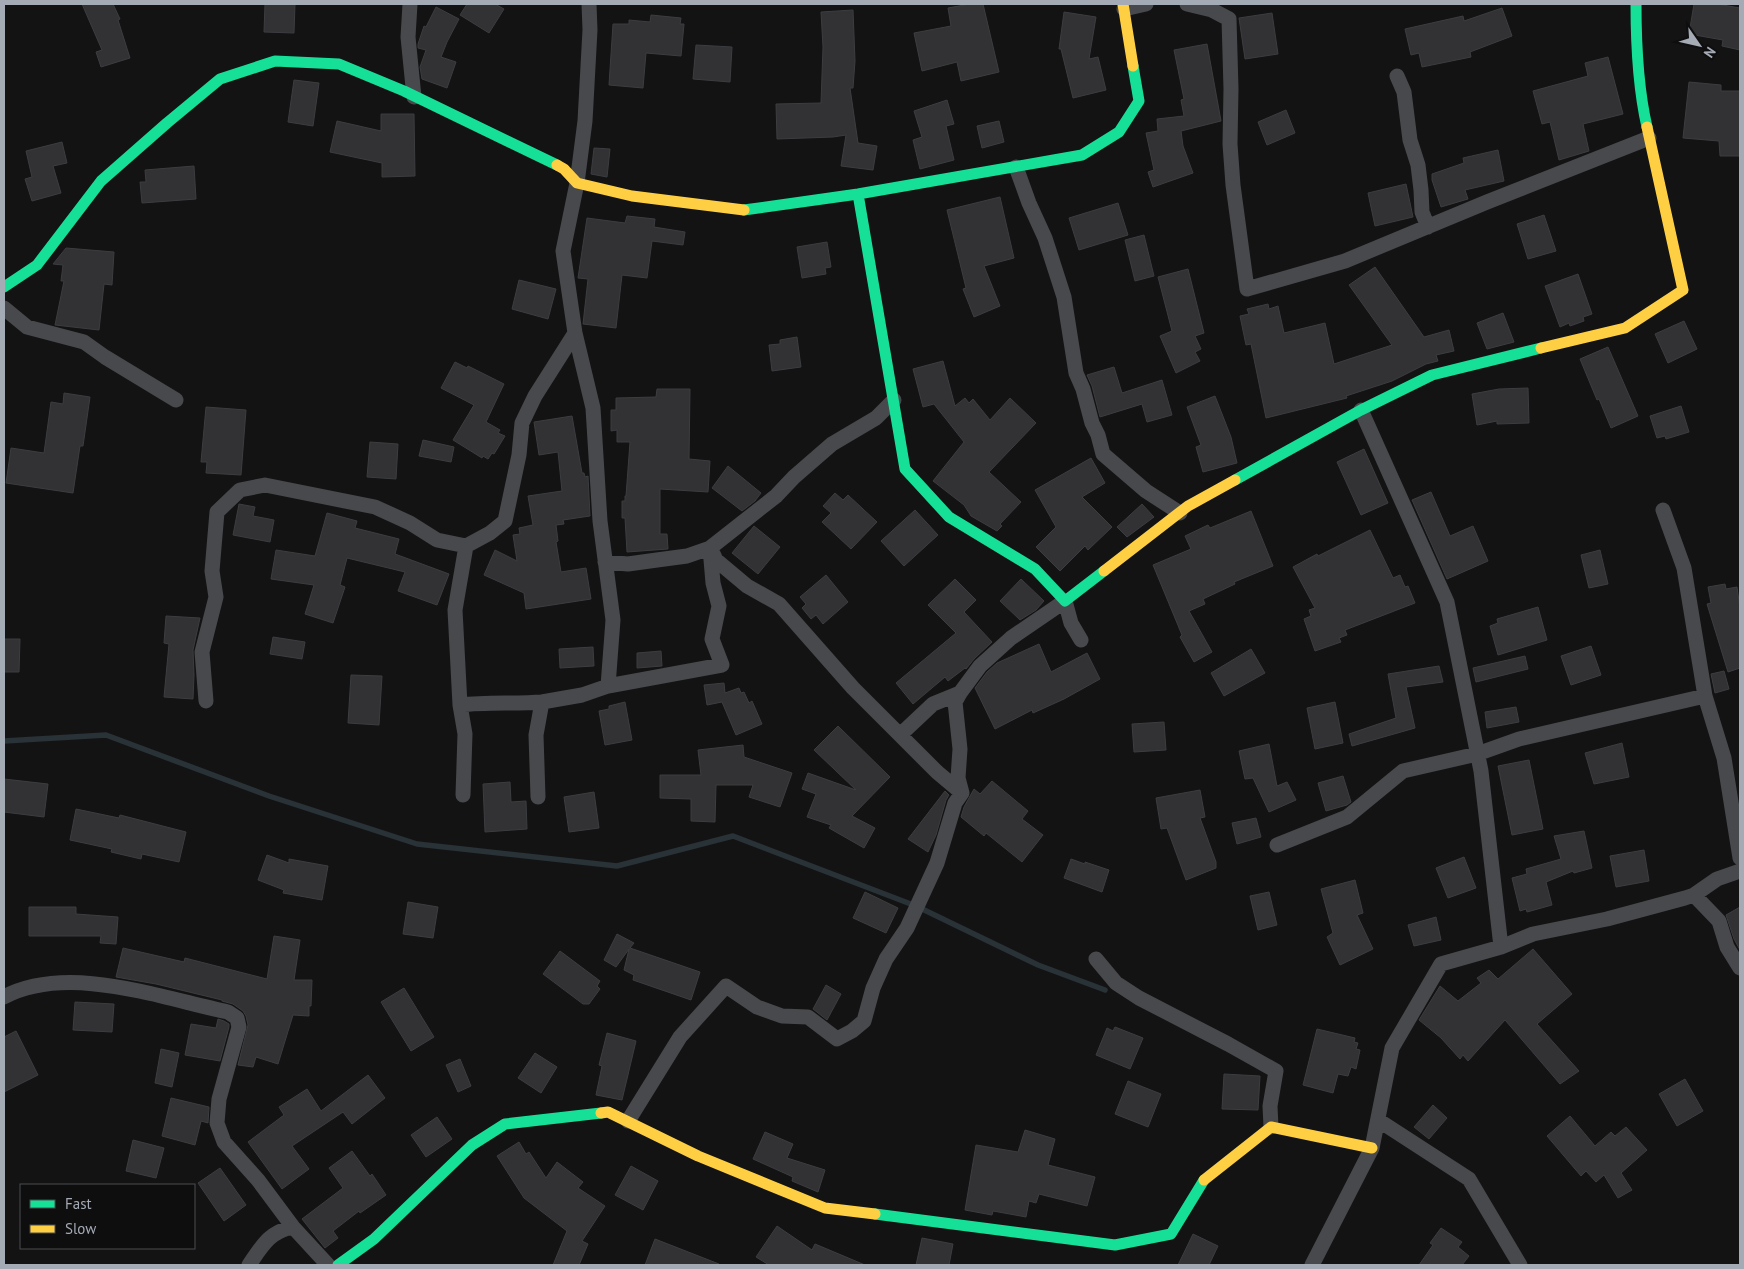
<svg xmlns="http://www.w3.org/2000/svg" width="1744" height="1269" font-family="'PT Sans',sans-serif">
	<rect width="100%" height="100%" fill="#131314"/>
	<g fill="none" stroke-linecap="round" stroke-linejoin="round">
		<path stroke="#293237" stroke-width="5.5" d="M4,741L106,735L269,796L417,844L617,866L733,836L916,906L1038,965L1105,990"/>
	</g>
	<path fill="#323234" stroke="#3c3d40" d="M82,4H113L120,19L118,20L130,58L101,67L96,52L102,50Z
		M265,4H295L294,33L264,32Z
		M467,4H495L504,9L489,33L460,15Z
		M970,4H983L999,72L961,81L957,62L922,71L914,33L951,26L948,8Z
		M1694,4H1717L1740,8V50L1722,46L1723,40L1689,34Z
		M436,7L459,19L447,42L441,57L456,62L447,88L422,79L420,67L426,50L418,48V44L424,26L426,27Z
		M1502,8L1512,36L1470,52L1471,57L1422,67L1419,53L1411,55L1405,29L1463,16L1464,21Z
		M853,10L855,61L853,88H850L858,143L877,146L873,170L841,166L846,135L833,137L777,139L776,104L821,103L823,47L821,12Z
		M1064,12L1096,17L1089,59L1098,57L1106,90L1073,98L1061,49H1059Z
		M1272,13L1278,54L1245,59L1239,18Z
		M651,15L681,18L680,24H684L681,56L646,53L643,88L609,85L613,24H629V20L650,22Z
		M1207,44L1221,121L1181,131L1183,146L1193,173L1153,187L1148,172L1154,170L1146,133L1158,131L1157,119L1184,116L1181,100L1184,99L1174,50Z
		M696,45L732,47L730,82L693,79Z
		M1608,57L1623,114L1583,124L1589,151L1559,160L1550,122L1542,124L1533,91L1588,76L1585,63Z
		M294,80L319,83L313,126L288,122Z
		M1689,82L1721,85V91H1740V156H1720L1719,141L1683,138Z
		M947,100L954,124L946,126L954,160L920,169L913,140L922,137L914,111Z
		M1286,110L1295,133L1267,145L1258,122Z
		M381,114H414L415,176L382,177V163L330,152L337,121L381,131Z
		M999,121L1004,142L982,148L977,126Z
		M62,142L67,163L53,166L61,193L32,201L25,179L32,177L26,151Z
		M594,148L610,149L607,177L591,174Z
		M1498,150L1504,181L1465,190L1468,199L1441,207L1432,180V174L1464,163L1463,158Z
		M194,166L196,199L142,203L140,182H146L145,170Z
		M1406,184L1413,217L1375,226L1368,193Z
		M1000,197L1014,258L984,266L1000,306L974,317L963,289L966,288L947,210Z
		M1118,203L1128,235L1079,250L1069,218Z
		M1544,215L1556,251L1528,259L1517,224Z
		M627,216L655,219L654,227L685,232L683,245L652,241L647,278L622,275L616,328L583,324L588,279L578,278L587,218L625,223Z
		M1144,235L1154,276L1135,281L1125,240Z
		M827,242L831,267L825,268L826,274L802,278L797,247Z
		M66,248L114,252L112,285L104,284L99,330L55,325L64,281H61L63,265L53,264Z
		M1375,267L1424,337L1449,330L1454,351L1436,355L1438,361L1426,364L1392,381L1346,396L1347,398L1266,418L1251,344L1246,345L1240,316L1249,314L1247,309L1268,304L1269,309L1278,306L1284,333L1325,323L1334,364L1392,345L1349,285Z
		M1188,269L1204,333L1195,336L1201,349L1195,352L1200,361L1176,373L1160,336L1172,331L1158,277Z
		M1578,274L1592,314L1583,317L1584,321L1570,326L1569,323L1560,327L1545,286Z
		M519,280L556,289L548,319L512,309Z
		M1503,313L1514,342L1487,349L1477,323Z
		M1684,321L1697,349L1668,363L1655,334Z
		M797,337L801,367L772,371L769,345L780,344V340Z
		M1608,347L1638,416L1611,428L1599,399L1597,400L1580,359Z
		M943,361L955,406L965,398L969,403L973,399L990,420L1010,398L1036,423L989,472L1021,502L1000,524L1002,526L997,531L971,516L964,505L933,481L964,442L934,404L923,407L913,369Z
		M455,362L467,368L468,366L504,384L486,422L500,430L498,433L505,436L494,454L492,453L488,459L483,456L482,458L453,440L474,405L441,388Z
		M1114,367L1122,393L1162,380L1172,415L1147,422L1142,404L1100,417L1092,386L1087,375Z
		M1528,388L1529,423L1497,424V421L1477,425L1472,394L1499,389Z
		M657,389H690L689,459L710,461L708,492L660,489V534H667L668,549L627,552L625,518H622V501H625V496H626L630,442H617V430L611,431V410H616V398L656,397Z
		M64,393L90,397L83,446H80L73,493L6,483L11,448L44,453L51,402L63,404Z
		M1215,396L1231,437L1237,463L1203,472L1196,447L1201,445L1187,407Z
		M1681,406L1689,432L1666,439L1665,436L1657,438L1650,416Z
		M206,407L246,410L241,475L206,473L207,462H201Z
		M572,416L582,473H584L585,477L588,476L590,516L563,520L564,524L556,525L558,541L556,542L561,572L586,568L591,599L526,609L524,593L484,575L495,550L517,561L513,535L520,534L519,528L533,525L528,496L562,491L558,452L539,455L534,422Z
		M423,440L454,447L451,462L419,456Z
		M370,442L398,444L396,479L367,477Z
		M1364,449L1388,503L1361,515L1337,462Z
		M1091,458L1105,483L1082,497L1112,527L1088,550L1085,546L1060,571L1036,547L1056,527L1035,490Z
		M728,466L761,493L755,501L742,511L712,488Z
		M1431,492L1450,536L1473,526L1488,561L1447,579L1412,500Z
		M835,493L843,500L848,495L877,522L851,549L822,522L831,513L823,506Z
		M239,504L255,507L253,516L274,520L270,542L233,535Z
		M1142,504L1154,517L1127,537L1117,527Z
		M915,510L938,535L904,566L881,541Z
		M1251,511L1273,566L1234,582L1235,584L1203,599L1205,604L1189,611L1212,652L1194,662L1180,637L1182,635L1153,565L1191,549L1185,536L1208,525L1210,528Z
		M327,513L357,521L355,528L399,539L395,554L449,574L437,605L398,591L405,572L347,558L340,585L345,587L333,623L305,614L314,585L271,579L276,550L315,556Z
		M754,526L780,547L758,574L732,553Z
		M1370,530L1393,578L1400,575L1405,587L1408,586L1415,603L1345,630L1347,635L1339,638L1341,642L1315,651L1304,619L1311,616L1309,610L1315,608L1293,567L1317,554L1318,556Z
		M1600,550L1608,584L1589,588L1581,555Z
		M826,575L848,602L823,624L816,615L811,619L802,608L806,604L800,597Z
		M955,579L976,600L964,612L992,642L974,659L966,669L965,668L948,681L945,677L913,704L896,683L956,633L928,605Z
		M1021,579L1044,601L1036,610L1020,620L1000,601Z
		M1725,584L1726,589L1737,587L1740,608V668L1728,672L1707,604L1711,603L1708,587Z
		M1538,607L1547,640L1498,655L1490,626L1498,623L1497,619Z
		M166,616L200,618L193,650L194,675L193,699L164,697L169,644L164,643Z
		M273,637L305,642L302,659L270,654Z
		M4,639H20L19,672H4Z
		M1039,644L1051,672L1087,653L1100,679L1064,699L1033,713L1032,710L995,729L975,688L987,672L997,663Z
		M1591,646L1601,675L1571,685L1561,656Z
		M593,647L594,666L560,668L559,649Z
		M1251,649L1265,673L1224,696L1211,673Z
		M661,651L662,666L637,668V653Z
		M1525,656L1528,669L1476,682L1473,668Z
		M1439,666L1443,682L1406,687L1415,728L1352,746L1349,734L1396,718L1388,674Z
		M1724,671L1729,689L1715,693L1711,674Z
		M351,675L382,676L379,725L348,723Z
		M724,683L725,693L739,688L741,693L744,692L749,703L752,701L762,724L736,735L722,702L707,705L704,685Z
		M625,702L632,740L605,745L599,711L609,709V706Z
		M1335,702L1343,743L1315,749L1307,708Z
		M1516,707L1519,722L1487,728L1485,712Z
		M1164,722L1166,750L1134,752L1132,724Z
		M838,726L890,777L852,816L875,828L864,848L829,828L831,825L807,817L816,794L802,789L808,773L856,790L814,750Z
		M1622,743L1629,777L1594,784L1585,753Z
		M1269,744L1277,786L1287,782L1296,800L1269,812L1253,778L1245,779L1239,751Z
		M743,745L744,757L792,773L780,807L749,797L753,785H716L715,822L691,821V799L660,798V775H701L698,750Z
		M1529,760L1543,829L1512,835L1498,766Z
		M1343,776L1351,802L1347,805L1326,811L1318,783Z
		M4,779L48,784L44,817L4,812Z
		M992,781L1028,811L1022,819L1043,835L1022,862L986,833L984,836L961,817L964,807L974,789L980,794Z
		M510,782L511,802L526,801L527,829L485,832L483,784Z
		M1200,790L1205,817L1200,818L1216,862V868L1186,880L1167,828L1161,829L1156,798Z
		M945,791L949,795L946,800L936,835L928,852L908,839Z
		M594,792L599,828L569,832L564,797Z
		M76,809L119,818L120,815L186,832L179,862L142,854L141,859L111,852L112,849L70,840Z
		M1256,818L1261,837L1237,844L1232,823Z
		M1584,831L1592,868L1574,873L1573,871L1546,882L1552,905L1527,912L1526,909L1520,911L1512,878L1527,874L1526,869L1561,859L1554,836Z
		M1644,850L1649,881L1616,887L1610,856Z
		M267,855L289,863V859L328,866L322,900L283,893L284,890L258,880Z
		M1464,857L1476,888L1448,898L1436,868Z
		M1071,859L1085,864V862L1109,870L1102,892L1064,878Z
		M1355,880L1363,913L1357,915L1373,949L1340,965L1327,937L1333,933L1321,889Z
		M865,892L898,908L886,933L853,918Z
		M1269,892L1277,925L1258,930L1250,896Z
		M408,902L438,907L433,938L403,934Z
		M29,907H76V914L118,917L116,944L100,943L101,936H29Z
		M1740,907V950L1734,939L1726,915Z
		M1436,917L1441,940L1414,946L1408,925Z
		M617,934L634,943L630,948L700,972L691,1000L633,980L634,975L624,970L629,949L616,967L604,960Z
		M274,936L300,940L294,980H312L311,1006H309V1016L293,1015L278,1064L256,1057L253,1067L238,1065L248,1025L246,1016L243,1011L233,1004L222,1001V1000L156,984L116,977L123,948L184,962L185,958L267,979Z
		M1533,949L1572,994L1537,1024L1579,1071L1560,1084L1505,1020L1468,1061L1463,1055L1460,1059L1441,1038L1419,1020L1440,986L1458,1001L1481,983L1477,978L1489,970L1498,979Z
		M560,951L600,981L597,986L600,989L589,1004H583L543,974Z
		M826,985L841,994L827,1020L813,1009Z
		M404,988L434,1037L411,1051L381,1002Z
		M75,1002L114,1004L112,1032L73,1030Z
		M218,1019L224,1021L229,1024V1027L220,1061L185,1055L191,1024L216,1028Z
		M1115,1027L1143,1038L1130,1069L1096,1055L1107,1028L1113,1031Z
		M1317,1029L1355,1038L1354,1042L1358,1043L1356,1049L1360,1050L1356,1069L1351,1067L1348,1076L1338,1074L1333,1093L1303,1085Z
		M16,1031L38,1075L4,1092V1037Z
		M607,1033L636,1041L622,1100L596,1095L602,1066L599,1065Z
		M161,1049L179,1053L172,1087L155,1083Z
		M535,1053L557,1067L541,1093L518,1078Z
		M460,1059L471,1086L458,1092L446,1065Z
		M1224,1074L1260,1076L1258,1110L1222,1109Z
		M368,1075L385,1098L352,1124L343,1112L292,1146L309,1169L282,1189L248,1142L284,1115L279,1107L307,1089L321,1111Z
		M1685,1079L1703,1111L1677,1126L1659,1094Z
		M1128,1081L1161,1094L1148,1127L1115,1114Z
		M171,1098L209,1107L208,1123L201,1121L195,1145L162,1136Z
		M1433,1105L1447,1118L1429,1139L1414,1127Z
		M1570,1116L1595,1146L1611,1132L1615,1136L1626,1127L1647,1150L1621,1173L1632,1190L1618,1198L1604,1175L1596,1182L1586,1171L1581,1176L1547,1136Z
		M437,1117L452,1139L426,1157L411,1135Z
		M1025,1130L1055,1139L1048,1165L1095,1177L1087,1206L1039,1194L1036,1203L1029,1201L1026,1217L993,1211L992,1215L965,1210L976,1145L1018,1152Z
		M765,1132L793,1144L787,1158L825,1170L818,1192L792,1181L793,1177L753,1159Z
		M133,1140L164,1148L156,1178L126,1171Z
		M519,1142L526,1154L529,1152L546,1178L557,1162L583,1182L578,1188L605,1206L582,1241L588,1244L579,1265H553L567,1231L524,1198L497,1156Z
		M352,1151L370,1176L372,1174L386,1195L360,1213L359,1211L333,1231L338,1238L325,1248L302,1219L343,1188L329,1168Z
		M631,1166L658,1181L643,1210L615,1195Z
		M220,1168L246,1205L224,1221L198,1183Z
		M777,1226L812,1250L815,1244L865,1265H769L756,1257Z
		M1441,1228L1462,1242L1458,1247L1469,1256L1462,1265H1419L1433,1245L1430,1243Z
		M1193,1234L1218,1246L1209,1265H1178Z
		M922,1238L953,1244L949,1265H916Z
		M655,1239L719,1264V1265H645Z"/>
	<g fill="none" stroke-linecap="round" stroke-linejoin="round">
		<path stroke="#48494c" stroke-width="15" d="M410,4L408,37L414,97
			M589,4L590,30L585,121L577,183L563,251L575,333L593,408L600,521L613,620L608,686
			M1187,4L1212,10L1229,19L1231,89L1230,144L1233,185L1247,289L1345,261L1487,202L1649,138
			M1124,9L1146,4
			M1397,76L1404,92L1410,140L1418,165L1421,190L1422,212L1428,227
			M1016,167L1029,203L1045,238L1064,297L1076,373L1083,389L1092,423L1098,435L1103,454L1146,491L1180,513
			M4,308L27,327L84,342L105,357L176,400
			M1361,410L1447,602L1481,771L1501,947
			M1663,510L1684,568L1705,696
			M466,546L455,610L460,705C487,702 515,704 542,702
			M711,549L716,560L747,586L779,604L853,688L900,735
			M605,562L628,564L657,560L687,556L710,548L776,496L794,477L832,444L876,418L894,400
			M960,693L955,702L960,749L958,778L962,793
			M206,701L202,652L216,597L212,571L217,512L240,490L265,485L375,507L410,523L437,540L466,546L490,533L505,521L519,455L522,423L535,396L575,333
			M460,705L465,734L463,795
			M538,797L536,735L542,702L582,695L608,686L722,665L712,639L719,606L713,583L710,548
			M1277,845L1347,817L1403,771L1477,754L1519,739L1705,696L1724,758L1740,858
			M1694,895L1719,921L1727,947L1740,968
			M1096,959L1116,983L1139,998L1228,1044L1276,1071L1270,1106L1271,1127
			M4,997C68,963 161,998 228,1012L237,1018L239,1027L219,1099L217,1123L224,1142L258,1180L293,1227L328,1265
			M1378,1120L1469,1179L1520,1265
			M628,1121L680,1037L726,986L757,1007L782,1016L808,1017L837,1039L852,1031L864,1021L873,988L886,959L907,928L937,863L955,803L962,793L937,772L900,735L933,704L960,693L980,666L1011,638L1065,601L1071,623L1081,640
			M249,1265C262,1246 269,1232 293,1227
			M1312,1265L1372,1148L1392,1048L1441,964L1501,947L1533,934L1607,919L1685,898L1694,895L1717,879L1740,871"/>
		<path stroke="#16e098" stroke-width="11" d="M1636,4C1636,43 1638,88 1647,127
			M858,194L905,469L949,517L1035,569L1065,601L1104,571
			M744,210L858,194L1082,155L1119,132L1139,101L1133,66
			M4,287L37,265L101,181L167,123L220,79L275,61L339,64L404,91L557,165
			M1235,480L1361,410L1432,375L1541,348
			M875,1214L1115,1245L1171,1234L1204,1180
			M338,1265L374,1239L472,1145L505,1124L601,1113"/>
		<path stroke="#ffcf43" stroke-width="11" d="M1123,4L1133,66
			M557,165L564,169L577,183L632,196L744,210
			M1541,348L1625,328L1683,290L1647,127
			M1104,571L1188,506L1235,480
			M601,1113L608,1112L698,1156L825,1208L875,1214
			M1204,1180L1271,1127L1372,1148"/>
	</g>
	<rect width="1744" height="1269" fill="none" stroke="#a4abb5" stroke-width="10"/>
	<rect x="20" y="1184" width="175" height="65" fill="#0e0e0f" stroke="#4a4d51"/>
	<rect x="30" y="1200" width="25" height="8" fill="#16e098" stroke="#4a4d51"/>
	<text x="65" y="1209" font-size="15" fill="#a4abb5">Fast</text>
	<rect x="30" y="1225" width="25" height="8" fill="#ffcf43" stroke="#4a4d51"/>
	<text x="65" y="1234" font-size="15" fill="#a4abb5">Slow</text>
	<g transform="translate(1699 45) rotate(124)" stroke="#0e0e0f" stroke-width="4" paint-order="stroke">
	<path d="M0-4L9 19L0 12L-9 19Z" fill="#a4abb5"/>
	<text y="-8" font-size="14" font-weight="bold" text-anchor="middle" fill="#a4abb5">N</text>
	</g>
</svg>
